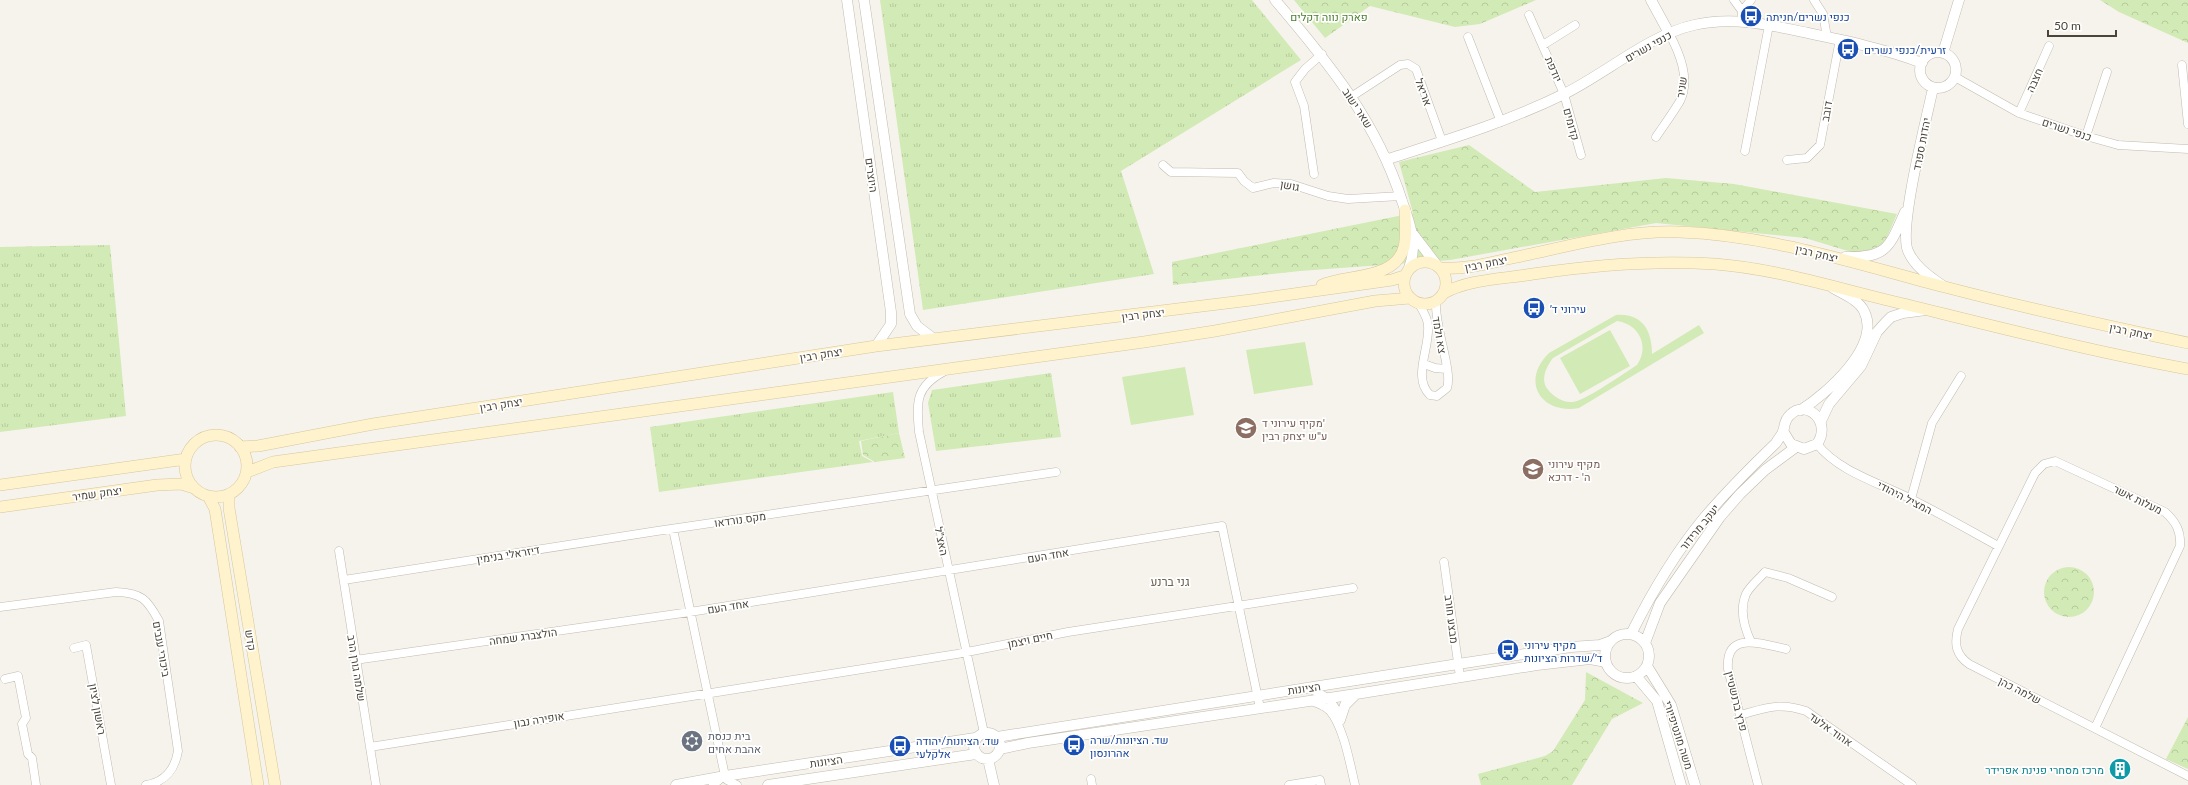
<svg xmlns="http://www.w3.org/2000/svg" width="2188" height="785" font-family="Lato,Heebo,sans-serif">
	<defs>
		<pattern id="grass-tufts" width="24" height="20" patternUnits="userSpaceOnUse"><rect width="24" height="20" fill="#d2eab5"/><path d="M3 7l-1-3M5 7V3M7 7l1-3M15 17l-1-3M17 17v-4M19 17l1-3" fill="none" stroke="#b6ca9c"/></pattern>
		<pattern id="forest-crowns" width="20" height="18" patternUnits="userSpaceOnUse"><rect width="20" height="18" fill="#d2eab5"/><path d="M2 6a3 3 0 1 1 6 0M12 15a3 3 0 1 1 6 0" fill="none" stroke="#b6ca9c"/></pattern>
	</defs>
	<rect width="100%" height="100%" fill="#f6f3ec"/>
	<path fill="url(#grass-tufts)" d="M880,0H1252L1301,60L1121,171L1154,274L923,310Z
		M110,245L126,416L0,432V247Z
		M1051,373L1061,437L936,451L928,403L932,390Z
		M893,392L899,433L859,441L862,456L873,462L659,492L650,427Z"/>
	<path fill="url(#forest-crowns)" d="M1294,0H1536L1480,24L1455,27L1370,6L1325,38Z
		M2100,0H2188V43L2119,12Z
		M1469,145L1535,192L1666,178L1734,184L1897,214L1884,244L1858,254L1805,238L1656,223L1450,260L1300,271L1173,285L1172,262L1413,213L1399,162Z
		M899,433L905,458L875,462L863,455L861,441Z
		M2044 592a25 25 0 1 1 50 0a25 25 0 1 1-50 0Z
		M1586,672L1643,703L1612,719L1572,785H1481L1478,774L1545,756L1553,751L1585,700Z
		M2188,717V769L2166,759Z"/>
	<path fill="#d2eab5" fill-rule="evenodd" d="M1616,315C1642,313 1652,330 1652,354L1699,325L1704,333L1579,408C1541,415 1520,381 1549,353ZM1617,321C1639,324 1650,346 1637,365C1624,373 1584,402 1572,402C1562,403 1551,395 1546,387C1541,377 1547,366 1553,358Z
		M1610,330L1630,366L1580,394L1560,358Z
		M1305,342L1313,385L1254,394L1246,350Z
		M1185,367L1194,415L1131,425L1122,377Z"/>
	<g fill="none" stroke-linecap="round" stroke-linejoin="round">
		<g stroke="#c2bbae" stroke-width="9">
			<path id="minor" d="M1734,0L1742,11
				M1814,0L1823,14L1827,37
				M1529,15L1564,94L1581,155
				M1742,21V11L1751,0
				M1468,37L1501,122
				M1543,45L1575,25
				M2182,65L2188,124
				M1955,77L2019,113L2086,136L2118,145L2188,149
				M1351,97L1400,65L1408,64L1416,69L1442,141
				M2019,113L2049,46
				M2086,136L2107,72
				M1656,137C1664,125 1673,113 1680,101C1691,79 1679,52 1669,33
				M1745,151L1769,25
				M1787,160L1807,158L1820,145L1840,39
				M1163,165L1171,172L1238,173L1244,181L1253,188L1274,183L1291,184L1328,196L1348,199L1401,196
				M1314,174L1304,106L1295,82L1305,69L1322,54
				M1419,304C1423,311 1428,318 1428,326C1430,348 1412,378 1430,395L1437,396L1447,388C1453,371 1434,326 1436,301
				M1424,364L1435,368L1446,369
				M945,371C916,386 916,401 919,432L984,733
				M1817,444C1839,472 1880,483 1911,499C1941,514 1969,530 1998,546
				M1911,499L1932,423L1961,376
				M673,529L725,776L727,780L737,785
				M339,551L376,785
				M1444,562L1460,677
				M344,580L657,531L1056,472
				M0,607L116,592C142,593 147,599 159,621L178,751C175,769 165,782 146,785
				M1751,642C1744,627 1739,610 1746,594C1750,586 1759,579 1765,572L1788,578L1832,597
				M74,648L86,645L111,785
				M355,660L690,612L1222,526L1260,708
				M5,679L18,676L26,718L22,724L28,754L32,758L36,785
				M1307,688C1325,694 1336,702 1340,721
				M1311,701C1317,703 1325,706 1330,711C1344,728 1350,764 1355,785
				M1740,715C1766,708 1779,702 1806,711L1912,785
				M2095,728L2180,546C2181,531 2176,522 2165,512L2055,461L2044,464L2035,473L1958,629C1954,644 1956,655 1969,664L2188,776
				M370,747L957,654L1068,632L1353,588
				M1091,779L1092,785
				M713,785L724,776
				M1289,785L1320,780L1321,785
				M1758,785L1728,669C1725,630 1762,644 1786,649"/>
		</g>
		<g stroke="#c2bbae" stroke-width="11">
			<path id="tertiary" d="M847,0L891,312V324L876,346
				M864,0L910,314L917,326L934,339
				M1275,0C1328,62 1377,122 1402,201C1410,224 1418,244 1409,268
				M1651,0L1669,33
				M1920 70a18 18 0 1 1 36 0a18 18 0 1 1-36 0Z
				M1943,53L1959,0
				M1933,88C1927,117 1898,229 1908,251C1915,267 1929,276 1943,286
				M1388,159C1447,140 1507,122 1564,94C1605,74 1649,35 1694,25C1733,16 1770,25 1808,33C1847,41 1885,49 1922,63
				M1413,234L1436,264
				M1845,257C1887,258 1889,248 1905,212
				M1801,410C1826,394 1882,346 1864,311C1859,300 1843,294 1833,288
				M1821,421L1829,404L1861,366L1877,332L1885,323L1891,317L1903,313L1926,310
				M1631,634C1651,594 1675,553 1704,518C1726,492 1751,467 1776,443C1778,439 1781,436 1783,432C1785,426 1784,420 1790,415C1808,398 1832,423 1817,444L1804,449L1791,444L1783,431
				M1605 656a22 22 0 1 1 44 0a22 22 0 1 1-44 0Z
				M1645,643L1660,603L1720,517L1740,494L1765,470L1796,447
				M1647,666L1671,705L1695,785
				M1636,676L1657,701L1681,785
				M1340,720L1345,705L1356,694
				M974 746a13 13 0 1 1 26 0a13 13 0 1 1-26 0Z
				M997,737L1458,664L1571,647L1600,645L1611,641
				M1000,749L1028,743L1356,694L1537,665L1590,659L1606,662
				M988,759L994,785
				M676,785L725,776L975,738
				M768,785L976,754"/>
		</g>
		<g stroke="#d6c79b" stroke-width="12">
			<path id="secondary" d="M1404 283a21 21 0 1 1 42 0a21 21 0 1 1-42 0Z
				M1440,268C1464,270 1489,263 1512,258C1566,247 1623,230 1679,232C1770,235 1857,264 1945,287C2025,308 2107,326 2188,343
				M1322,285C1348,274 1396,280 1404,247C1407,235 1405,222 1405,210
				M1444,293C1469,279 1504,279 1533,274C1593,265 1655,260 1715,264C1770,268 1826,285 1879,298C1982,323 2084,350 2188,369
				M185 466a31 31 0 1 1 62 0a31 31 0 1 1-62 0Z
				M240,447L258,446L373,424L876,346L1251,300L1392,280L1404,276
				M247,472L273,462L1144,342L1215,331L1375,301L1410,298
				M0,485L186,459
				M229,494V508L275,785
				M208,496L215,509L258,785
				M0,507L157,485L181,484L194,488"/>
		</g>
		<use href="#minor" stroke="#fff" stroke-width="8"/>
		<use href="#tertiary" stroke="#fff" stroke-width="10"/>
		<use href="#secondary" stroke="#fff3cd" stroke-width="11"/>
	</g>
	<defs>
		<g id="bus-disc" transform="scale(1.15)"><circle r="9.5" fill="#1a4fb4" stroke="#fff"/><path d="M-5-6H5V4H4V6H2V4H-2V6H-4V4H-5ZM-3.5-4V0h7V-4ZM-3.5 1.2v1.5H-2V1.2ZM2 1.2v1.5H3.5V1.2Z" fill="#fff"/></g>
		<g id="school-disc" transform="scale(1.15)"><circle r="9.5" fill="#8d6e63" stroke="#fff"/><path d="M0-5L7-2L0 1L-7-2ZM-4 1L0 2.5L4 1V4Q0 6-4 4Z" fill="#fff"/></g>
		<g id="synagogue-disc" transform="scale(1.15)"><circle r="9.5" fill="#6b7280" stroke="#fff"/><path d="M0-6.5L5.6 3.2H-5.6ZM0 6.5L5.6-3.2H-5.6Z" fill="#fff"/></g>
		<g id="building-disc" transform="scale(1.15)"><circle r="9.5" fill="#0f9aa8" stroke="#fff"/><path d="M-4-6H4V6H1V3H-1V6H-4ZM-2.5-4.3h1.7v1.8h-1.7ZM.8-4.3h1.7v1.8H.8ZM-2.5-1h1.7V.8h-1.7ZM.8-1h1.7V.8H.8Z" fill="#fff"/></g>
	</defs>
	<g fill-rule="evenodd">
		<use href="#bus-disc" x="1751" y="16"/>
		<use href="#bus-disc" x="1848" y="49"/>
		<use href="#bus-disc" x="1534" y="308"/>
		<use href="#school-disc" x="1246" y="428"/>
		<use href="#school-disc" x="1533" y="469"/>
		<use href="#bus-disc" x="1508" y="650"/>
		<use href="#synagogue-disc" x="692" y="741"/>
		<use href="#bus-disc" x="1074" y="745"/>
		<use href="#bus-disc" x="900" y="746"/>
		<use href="#building-disc" x="2120" y="769"/>
	</g>
	<g text-anchor="middle" dominant-baseline="central" stroke-width="3.5" stroke-linejoin="round" paint-order="stroke">
		<g font-size="11" fill="#4a7f2a" stroke="#fff">
			<text x="1329" y="16">פארק נווה דקלים</text>
		</g>
		<g font-size="11" fill="#164399" stroke="#fff" text-anchor="start">
			<text x="1766" y="16">כנפי נשרים/חניתה</text>
			<text x="1864" y="49">זרעית/כנפי נשרים</text>
			<text x="1550" y="308">עירוני ד׳</text>
			<text x="1524" y="644">מקיף עירוני<tspan x="1524" dy="13">ד׳/שדרות הציונות</tspan></text>
			<text x="1090" y="739">שד. הציונות/שרה<tspan x="1090" dy="13">אהרונסון</tspan></text>
			<text x="916" y="740">שד. הציונות/יהודה<tspan x="916" dy="13">אלקלעי</tspan></text>
		</g>
		<g font-size="11" fill="#4b4439" stroke="#fff">
			<text transform="translate(1648 46) rotate(-29)">כנפי נשרים</text>
			<text transform="translate(1554 69) rotate(67)">יודפת</text>
			<text transform="translate(2034 80) rotate(-66)">חצבה</text>
			<text transform="translate(1681 87) rotate(-82)">שניר</text>
			<text transform="translate(1424 92) rotate(70)">אריאל</text>
			<text transform="translate(1358 108) rotate(57)">שאר ישוב</text>
			<text transform="translate(1826 111) rotate(-80)">דובב</text>
			<text transform="translate(1572 124) rotate(75)">קדומים</text>
			<text transform="translate(2067 129) rotate(18)">כנפי נשרים</text>
			<text transform="translate(1921 144) rotate(-79)">יהדות ספרד</text>
			<text transform="translate(872 175) rotate(82)">היוצרים</text>
			<text transform="translate(1290 185) rotate(10)">גושן</text>
			<text transform="translate(1817 253) rotate(13)">יצחק רבין</text>
			<text transform="translate(1486 263) rotate(-11)">יצחק רבין</text>
			<text transform="translate(1143 314) rotate(-7)">יצחק רבין</text>
			<text transform="translate(2131 331) rotate(12)">יצחק רבין</text>
			<text transform="translate(1440 335) rotate(80)">צא ולמד</text>
			<text transform="translate(821 354) rotate(-9)">יצחק רבין</text>
			<text transform="translate(501 404) rotate(-9)">יצחק רבין</text>
			<text transform="translate(97 493) rotate(-8)">יצחק שמיר</text>
			<text transform="translate(1905 497) rotate(27)">המציל היהודי</text>
			<text transform="translate(2138 499) rotate(26)">מעלות אשר</text>
			<text transform="translate(740 519) rotate(-8)">מקס נורדאו</text>
			<text transform="translate(1699 527) rotate(-51)">יעקב מרידור</text>
			<text transform="translate(942 541) rotate(78)">האצ"ל</text>
			<text transform="translate(508 554) rotate(-9)">דיזראלי בנימין</text>
			<text transform="translate(1048 555) rotate(-10)">אחד העם</text>
			<text transform="translate(728 606) rotate(-9)">אחד העם</text>
			<text transform="translate(1452 619) rotate(83)">מבצע חורב</text>
			<text transform="translate(523 636) rotate(-8)">הולצברג שמחה</text>
			<text transform="translate(1030 639) rotate(-12)">חיים ויצמן</text>
			<text transform="translate(251 640) rotate(81)">קדש</text>
			<text transform="translate(162 649) rotate(80)">ביכורי ענבים</text>
			<text transform="translate(357 668) rotate(81)">שלמה גורן הרב</text>
			<text transform="translate(1304 688) rotate(-8)">הציונות</text>
			<text transform="translate(2020 690) rotate(27)">שלמה כהן</text>
			<text transform="translate(1737 701) rotate(76)">פרץ ברנשטיין</text>
			<text transform="translate(98 709) rotate(80)">ראשון לציון</text>
			<text transform="translate(539 719) rotate(-9)">אופירה נבון</text>
			<text transform="translate(1831 729) rotate(35)">אהוד אלעד</text>
			<text transform="translate(1679 735) rotate(72)">משה מונטיפיורי</text>
			<text transform="translate(826 761) rotate(-8)">הציונות</text>
		</g>
		<g font-size="11" fill="#785e54" stroke="#fff" text-anchor="start">
			<text x="1262" y="422">מקיף עירוני ד'<tspan x="1262" dy="13">ע"ש יצחק רבין</tspan></text>
			<text x="1548" y="463">מקיף עירוני<tspan x="1548" dy="13">ה' - דרכא</tspan></text>
		</g>
		<g font-size="11" fill="#5b616d" stroke="#fff" text-anchor="start">
			<text x="708" y="735">בית כנסת<tspan x="708" dy="13">אהבת אחים</tspan></text>
		</g>
		<g font-size="11" fill="#0d838f" stroke="#fff" text-anchor="end">
			<text x="2104" y="769">מרכז מסחרי פנינת אפרידר</text>
		</g>
		<g font-size="12" fill="#6e6250" stroke="#fff">
			<text x="1170" y="581">גני ברנע</text>
		</g>
	</g>
	<path d="M2048 30v6h68v-6" fill="none" stroke="#4b4439" stroke-width="2"/>
	<text x="2054" y="30" font-size="12" fill="#4b4439" stroke="#ffffff" stroke-width="3" paint-order="stroke">50 m</text>
</svg>
